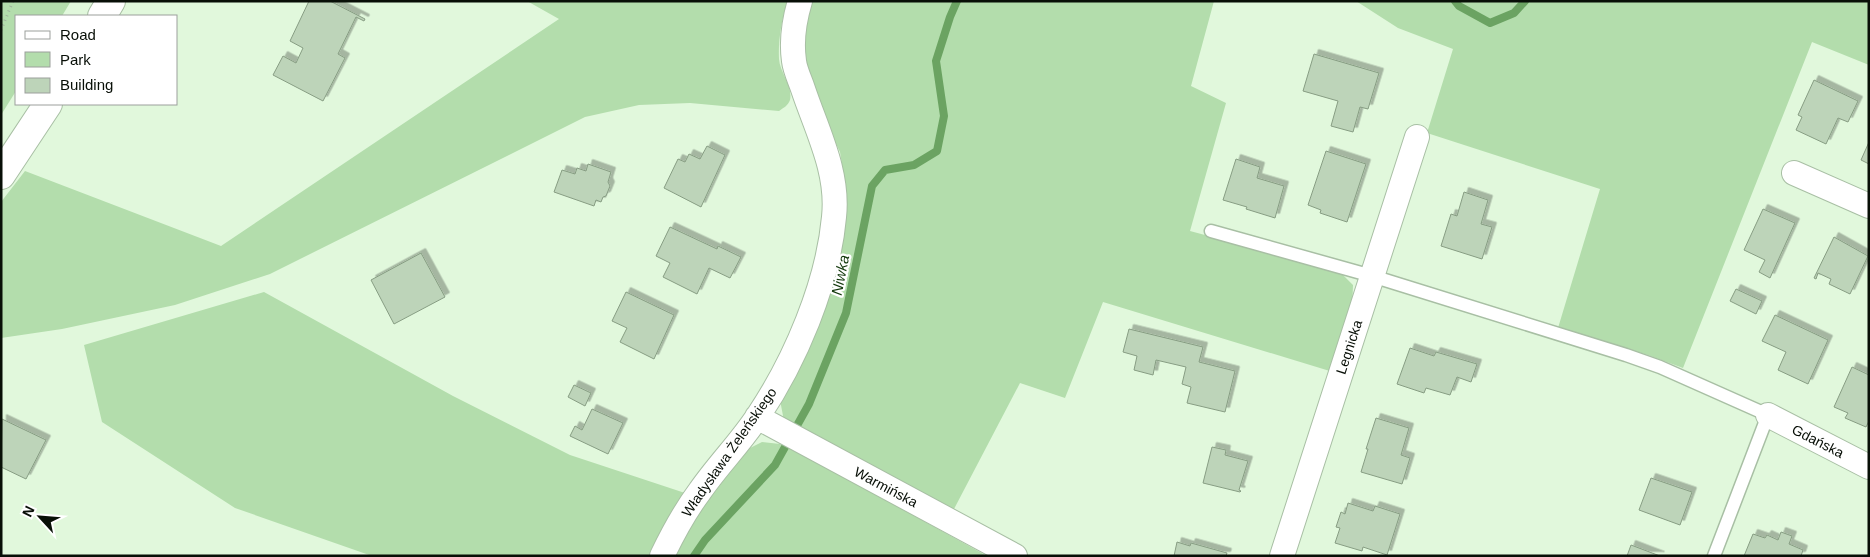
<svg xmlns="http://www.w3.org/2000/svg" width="1870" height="557" font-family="Arial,sans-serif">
	<defs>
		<filter id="shadow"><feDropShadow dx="4.5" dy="-4.5" stdDeviation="0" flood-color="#0004"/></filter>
	</defs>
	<rect width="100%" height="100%" fill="#e1f8dc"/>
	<path fill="#b3ddac" d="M1,1H71L62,16H16V91L1,115Z
		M527,1H787C782,20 778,39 779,59C780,73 793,86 790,100C788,106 783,108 779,111L690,103L639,105L585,117L270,274L175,305L62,329L1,338V202L25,171L221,246L559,19Z
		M809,1H1214L1191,86L1226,103L1190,231L1339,271L1353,285L1352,310L1333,372L1103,302L1065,398L1020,383L954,509L784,421L780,400L809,346L838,262L845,220V183L840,152L815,101L803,57L804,17Z
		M1356,1H1869V65L1812,42L1683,368L1648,355L1558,328L1600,189L1427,133L1453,49L1398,28Z
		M264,292L453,396L570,455L688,494L653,556H372L235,508L102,422L84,345Z
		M762,442L780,444L831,470L987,556H666L687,520L748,449Z"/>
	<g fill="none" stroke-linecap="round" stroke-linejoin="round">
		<path stroke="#6ba362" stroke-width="8" d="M1455,1L1459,6L1490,23L1514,13L1525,1
			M694,556L705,540L775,465L809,404L846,313L872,186L885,170L914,165L937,151L944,116L936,61L950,17L957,1"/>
	</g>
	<path fill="#bdd4b9" stroke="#879d83" filter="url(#shadow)" d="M309,1H330L365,19L364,21L356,17L338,54L345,58L323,101L273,75L283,56L296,63L303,48L290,41Z
		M1314,54L1379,73L1368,109L1360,107L1353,132L1331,126L1338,101L1303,91Z
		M1814,80L1858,101L1848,122L1838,118L1826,144L1796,130L1802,117L1798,115Z
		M1869,142V164L1861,160Z
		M707,146L725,155L701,207L664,188L678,159L685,162L689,154L700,159Z
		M1326,151L1366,164L1347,222L1320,213L1321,210L1308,205Z
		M1236,159L1260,167L1257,178L1284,186L1275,218L1246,209L1247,207L1223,200Z
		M588,164L611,172L608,182L610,186L606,196L603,197L601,202L596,200L594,206L554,192L562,170L575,174L577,168L586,171Z
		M1464,192L1488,200L1481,224L1492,227L1482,259L1441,246L1451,214L1457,216Z
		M1763,209L1795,223L1770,278L1759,272L1765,260L1744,250Z
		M670,227L717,249L718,246L741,257L730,278L709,268L697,294L663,277L670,263L656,256Z
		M1834,237L1868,256L1850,294L1829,284L1831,279L1818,273L1816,279L1814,278Z
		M421,253L445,297L394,324L371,280Z
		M1736,289L1762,301L1756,314L1730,301Z
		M626,292L674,315L654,359L620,342L627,328L612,321Z
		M1775,315L1828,340L1808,384L1778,370L1786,352L1762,341Z
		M1129,329L1203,347L1199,362L1235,371L1225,412L1187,403L1191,387L1182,384L1186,367L1156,360L1153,375L1134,370L1137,356L1123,352Z
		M1410,348L1434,356L1436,352L1477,364L1471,382L1457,377L1450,395L1426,388L1424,393L1397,384Z
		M1852,367L1869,375V421L1866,427L1845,418L1848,413L1834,407Z
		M574,385L591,393L585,406L568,397Z
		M592,409L623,423L608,454L570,436L575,426L582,430Z
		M1376,418L1409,428L1401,455L1410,458L1402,484L1361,472L1368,449H1366Z
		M2,419L46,440L26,479L1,467Z
		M1212,447L1226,450L1225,455L1248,461L1239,490L1241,491L1240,492L1203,483Z
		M1651,478L1692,492L1680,525L1639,510Z
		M1348,503L1373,511L1375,506L1400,514L1387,555L1363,547L1362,551L1335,543L1340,528L1336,527L1341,512L1345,514Z
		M1781,532L1792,536L1789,544L1803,550L1801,556H1744L1753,534L1765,538L1767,535L1778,540Z
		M1177,542L1190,546L1191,543L1227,553L1226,556H1174Z
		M1631,545L1660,556H1627Z"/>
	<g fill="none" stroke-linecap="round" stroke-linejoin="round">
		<g stroke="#a8bfa4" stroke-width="15">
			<path id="lane" d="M1211,231L1372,276L1626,355L1660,367L1768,415L1714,556"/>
		</g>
		<g stroke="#a8bfa4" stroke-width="26">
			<path id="street" d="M1794,173L1869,206
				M1768,415L1869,467
				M757,417L1015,556
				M662,556C673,533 685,511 700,491C718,465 741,442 758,416C795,361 828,284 834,217C839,172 817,131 803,89C800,80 795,70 794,61C791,40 794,21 800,1
				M1282,556L1417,137"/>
		</g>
		<g stroke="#a8bfa4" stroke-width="30">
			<path id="secondary" d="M102,16L111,1
				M1,175L48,104"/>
		</g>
		<path stroke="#9fb29c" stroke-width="3" stroke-dasharray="1 4" stroke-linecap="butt" d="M1,30L13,1"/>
		<use href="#lane" stroke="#fff" stroke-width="12"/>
		<use href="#street" stroke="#fff" stroke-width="24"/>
		<use href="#secondary" stroke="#fff" stroke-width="28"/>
	</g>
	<g text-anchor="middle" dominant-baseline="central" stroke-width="4.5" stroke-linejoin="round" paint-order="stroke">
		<g font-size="14" fill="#080f07" stroke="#fff">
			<text transform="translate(1349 347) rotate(-72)">Legnicka</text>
			<text transform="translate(1818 441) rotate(27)">Gdańska</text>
			<text transform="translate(729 452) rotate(-55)">Władysława Żeleńskiego</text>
			<text transform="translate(886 487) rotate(28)">Warmińska</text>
		</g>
		<g font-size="15" font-style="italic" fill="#12380b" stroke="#fff">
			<text transform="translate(840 275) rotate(-79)">Niwka</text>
		</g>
	</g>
	<rect width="1870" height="557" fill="none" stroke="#080f07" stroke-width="5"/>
	<rect x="15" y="15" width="162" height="90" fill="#ffffff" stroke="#9c9f9c"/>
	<rect x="25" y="31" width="25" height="8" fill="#ffffff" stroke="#9c9f9c"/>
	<text x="60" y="40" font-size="15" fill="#080f07">Road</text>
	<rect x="25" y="52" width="25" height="15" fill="#b3ddac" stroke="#9c9f9c"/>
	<text x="60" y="65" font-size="15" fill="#080f07">Park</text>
	<rect x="25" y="78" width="25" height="15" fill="#bdd4b9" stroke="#9c9f9c"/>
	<text x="60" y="90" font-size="15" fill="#080f07">Building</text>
	<g transform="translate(40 517) rotate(296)" stroke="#ffffff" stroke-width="4" paint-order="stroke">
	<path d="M0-4L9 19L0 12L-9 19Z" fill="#080f07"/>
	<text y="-8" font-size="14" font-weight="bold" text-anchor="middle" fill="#080f07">N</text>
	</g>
</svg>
